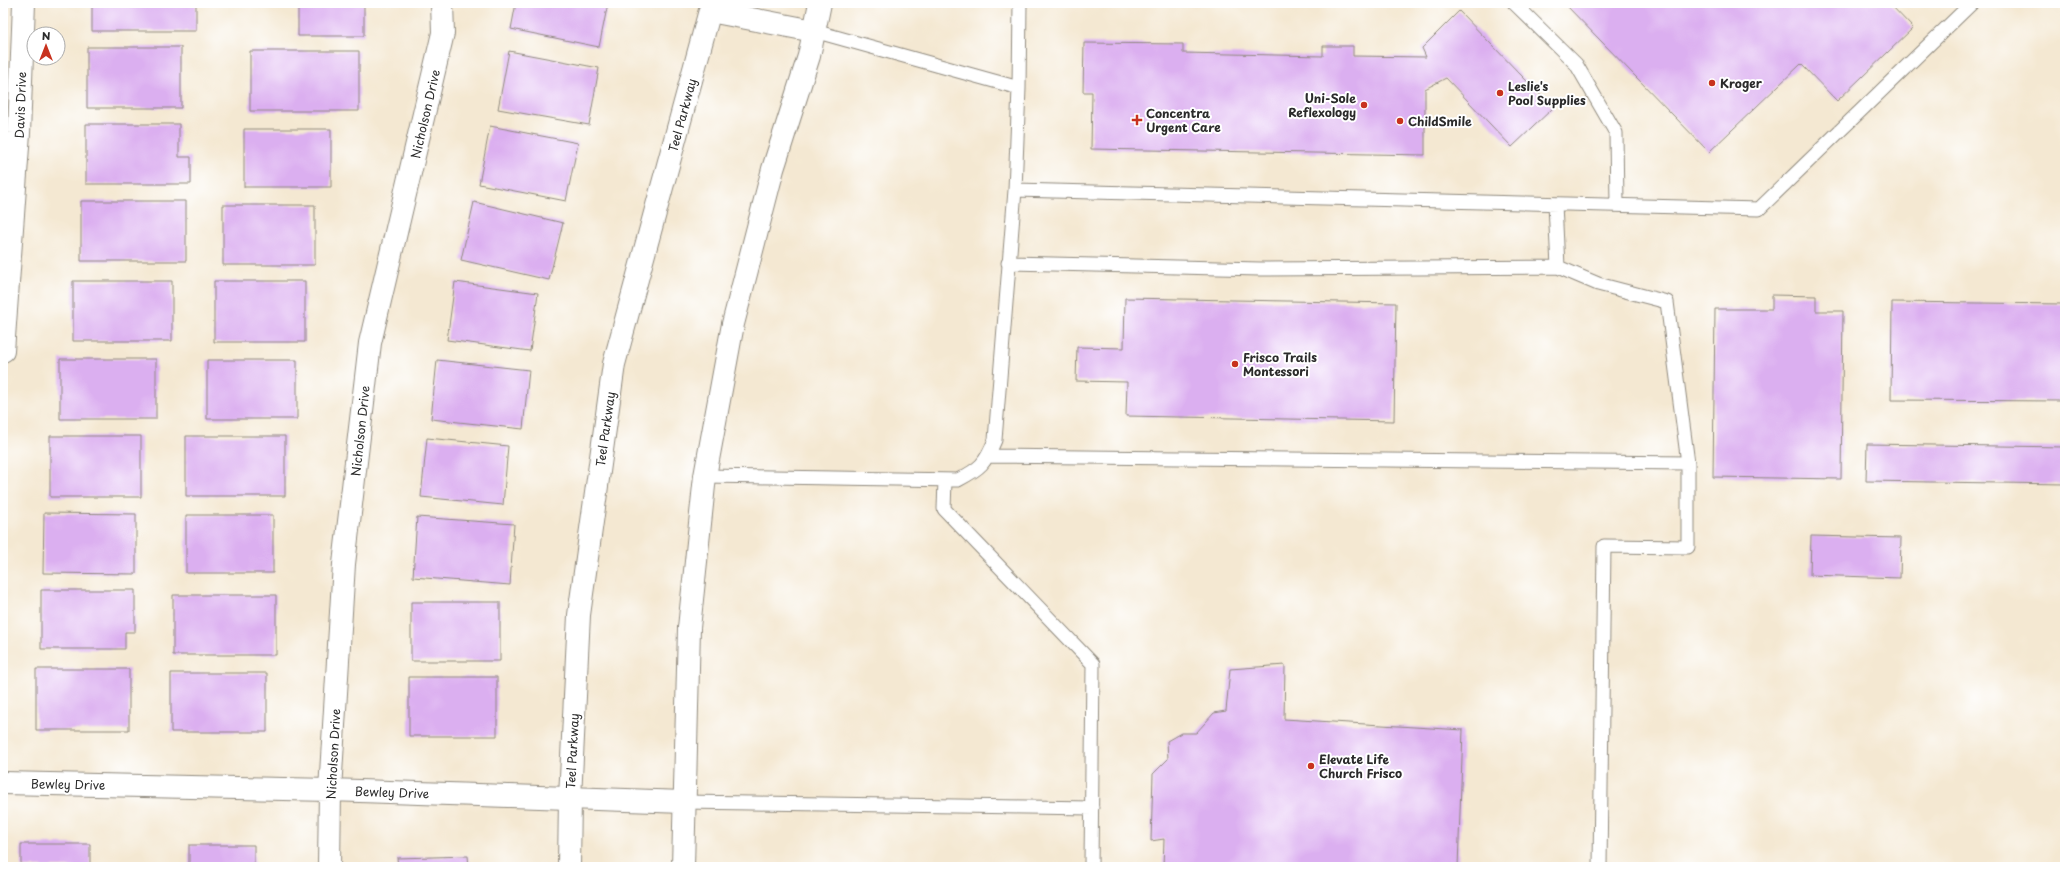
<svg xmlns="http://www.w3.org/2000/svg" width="2068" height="870" font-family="'Playpen Sans',sans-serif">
	<rect width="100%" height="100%" fill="#fff"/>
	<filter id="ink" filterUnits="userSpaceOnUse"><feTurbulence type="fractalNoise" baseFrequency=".025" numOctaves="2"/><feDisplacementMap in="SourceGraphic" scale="8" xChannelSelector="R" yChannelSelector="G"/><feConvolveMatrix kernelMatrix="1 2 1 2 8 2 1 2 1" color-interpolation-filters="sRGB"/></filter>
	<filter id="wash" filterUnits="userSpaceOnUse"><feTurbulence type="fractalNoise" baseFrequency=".012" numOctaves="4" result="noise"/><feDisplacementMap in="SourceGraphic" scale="16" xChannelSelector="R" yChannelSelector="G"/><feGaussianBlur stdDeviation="0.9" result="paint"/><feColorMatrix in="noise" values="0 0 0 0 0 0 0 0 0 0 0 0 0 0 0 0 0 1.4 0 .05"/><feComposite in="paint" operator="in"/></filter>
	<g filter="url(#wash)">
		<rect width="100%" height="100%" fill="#f4e8d2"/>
		<g id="blocks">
			<path fill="#dbaff0" d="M92,3H196V31H92Z
				M298,3H364V36H298Z
				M516,3H608L599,47L511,29Z
				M1564,3H1889L1913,28L1837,101L1801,64L1709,152Z
				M1459,11L1553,108L1512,147L1446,78L1425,89V155L1091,149L1092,92H1083L1084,43L1183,44V53L1323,56V46H1353V56L1426,57L1422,48Z
				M87,47H181V108H87Z
				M250,51H359V111H250Z
				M509,51L599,68L589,125L498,109Z
				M86,124H179V157H191V184H86Z
				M490,126L578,143L566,201L479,184Z
				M244,129H331V187H244Z
				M81,201H186V261H81Z
				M474,202L563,223L549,280L461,260Z
				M223,205H315V265H223Z
				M73,281H172V341H73Z
				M214,281H305V342H214Z
				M455,282L538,293L530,351L447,340Z
				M1772,295L1816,296V311H1843L1841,479L1713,477L1715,309H1772Z
				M1125,298L1396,303L1394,421L1126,416L1127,382L1076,381L1077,347L1124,348Z
				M1892,302L2065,304V401L1891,400Z
				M60,359H156V419H60Z
				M207,360H297V419H207Z
				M437,360L529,370L523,429L431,419Z
				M50,436H141V497H50Z
				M186,436H285V496H186Z
				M427,438L508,446L503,505L421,497Z
				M1867,444L2065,447V484L1866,481Z
				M44,513L136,514V574L43,573Z
				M186,515H273V573H186Z
				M417,517L514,524L510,585L413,577Z
				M1811,536L1901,538L1900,578L1810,575Z
				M41,590H135V632H125V649H41Z
				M173,595H276V655H173Z
				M411,602H500V661H411Z
				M1285,665L1284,719L1463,730L1458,867H1163L1164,839L1151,841L1153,774L1168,759L1167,741L1181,733H1196L1214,713L1226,711L1230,669Z
				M36,669H129V730H36Z
				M171,673H267V732H171Z
				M409,677H497V736H409Z
				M21,844H90V867H21Z
				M189,845H254V867H189Z
				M468,856L469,867H398L397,858Z"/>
		</g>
	</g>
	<g filter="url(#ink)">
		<use href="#blocks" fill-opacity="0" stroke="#908a7e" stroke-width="1"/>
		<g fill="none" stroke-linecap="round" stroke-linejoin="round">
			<g stroke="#908a7e" stroke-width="15">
				<path id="lane" d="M1514,3L1576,64L1616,133L1617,205
					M814,31L1019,88L1020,3
					M1019,88L1015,190L1759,209L1972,3
					M1555,204L1558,267L1598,284L1667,302L1688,463
					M1008,263L1260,269L1558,267
					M988,456L1688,463V547L1604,546L1600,867
					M705,476L958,480C981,468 985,464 995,440L1015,190
					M945,480L944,509L1093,664L1091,867
					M684,802L1092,808"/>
			</g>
			<g stroke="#908a7e" stroke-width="24">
				<path id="street" d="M3,351L19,133L24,3
					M3,783L330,790L684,802
					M329,867L330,790L344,564L370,343L443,33L442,3"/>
			</g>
			<g stroke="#908a7e" stroke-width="24">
				<path id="secondary" d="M710,11L814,31
					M569,867L570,798L579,615L614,364L712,3
					M683,867L689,628L705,476L733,324L773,169L809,56L820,3"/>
			</g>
			<use href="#lane" stroke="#fff" stroke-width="13"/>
			<use href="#street" stroke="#fff" stroke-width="22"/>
			<use href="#secondary" stroke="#fff" stroke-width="22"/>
		</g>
	</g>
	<g fill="#c8321e" stroke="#fff" stroke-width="1.5">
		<circle cx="1712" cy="83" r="4"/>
		<circle cx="1500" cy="93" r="4"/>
		<circle cx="1364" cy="105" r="4"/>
		<path d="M1135 114h4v4h4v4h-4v4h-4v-4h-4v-4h4z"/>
		<circle cx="1400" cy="121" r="4"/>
		<circle cx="1235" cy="364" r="4"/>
		<circle cx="1311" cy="766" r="4"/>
	</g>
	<g text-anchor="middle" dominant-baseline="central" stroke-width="4" stroke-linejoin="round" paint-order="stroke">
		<g font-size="12" font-weight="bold" fill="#2b2b2b" stroke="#fff" text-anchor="start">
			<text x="1720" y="83">Kroger</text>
			<text x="1508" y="86">Leslie's<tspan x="1508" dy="14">Pool Supplies</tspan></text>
			<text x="1356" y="98" text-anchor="end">Uni-Sole<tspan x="1356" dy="14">Reflexology</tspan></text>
			<text x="1146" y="113">Concentra<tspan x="1146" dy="14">Urgent Care</tspan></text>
			<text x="1408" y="121">ChildSmile</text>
			<text x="1243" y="357">Frisco Trails<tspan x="1243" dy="14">Montessori</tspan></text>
			<text x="1319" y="759">Elevate Life<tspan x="1319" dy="14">Church Frisco</tspan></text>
		</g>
		<g font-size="12" fill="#2b2b2b" stroke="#fff">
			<text transform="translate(20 105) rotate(-88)">Davis Drive</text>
			<text transform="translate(425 114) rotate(-77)">Nicholson Drive</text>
			<text transform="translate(682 115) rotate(-75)">Teel Parkway</text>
			<text transform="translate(605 429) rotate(-82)">Teel Parkway</text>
			<text transform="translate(360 431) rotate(-84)">Nicholson Drive</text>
			<text transform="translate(572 751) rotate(-87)">Teel Parkway</text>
			<text transform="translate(333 754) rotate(-87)">Nicholson Drive</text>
			<text transform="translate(68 784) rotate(1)">Bewley Drive</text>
			<text transform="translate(392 792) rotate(2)">Bewley Drive</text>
		</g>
	</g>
	<rect width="2068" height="870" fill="none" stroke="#fff" stroke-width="16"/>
	<g transform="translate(46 46)"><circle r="19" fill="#ffffff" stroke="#aaaaaa"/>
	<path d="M0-3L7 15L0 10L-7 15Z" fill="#c8321e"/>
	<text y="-6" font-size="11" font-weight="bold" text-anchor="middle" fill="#2b2b2b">N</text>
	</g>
</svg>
